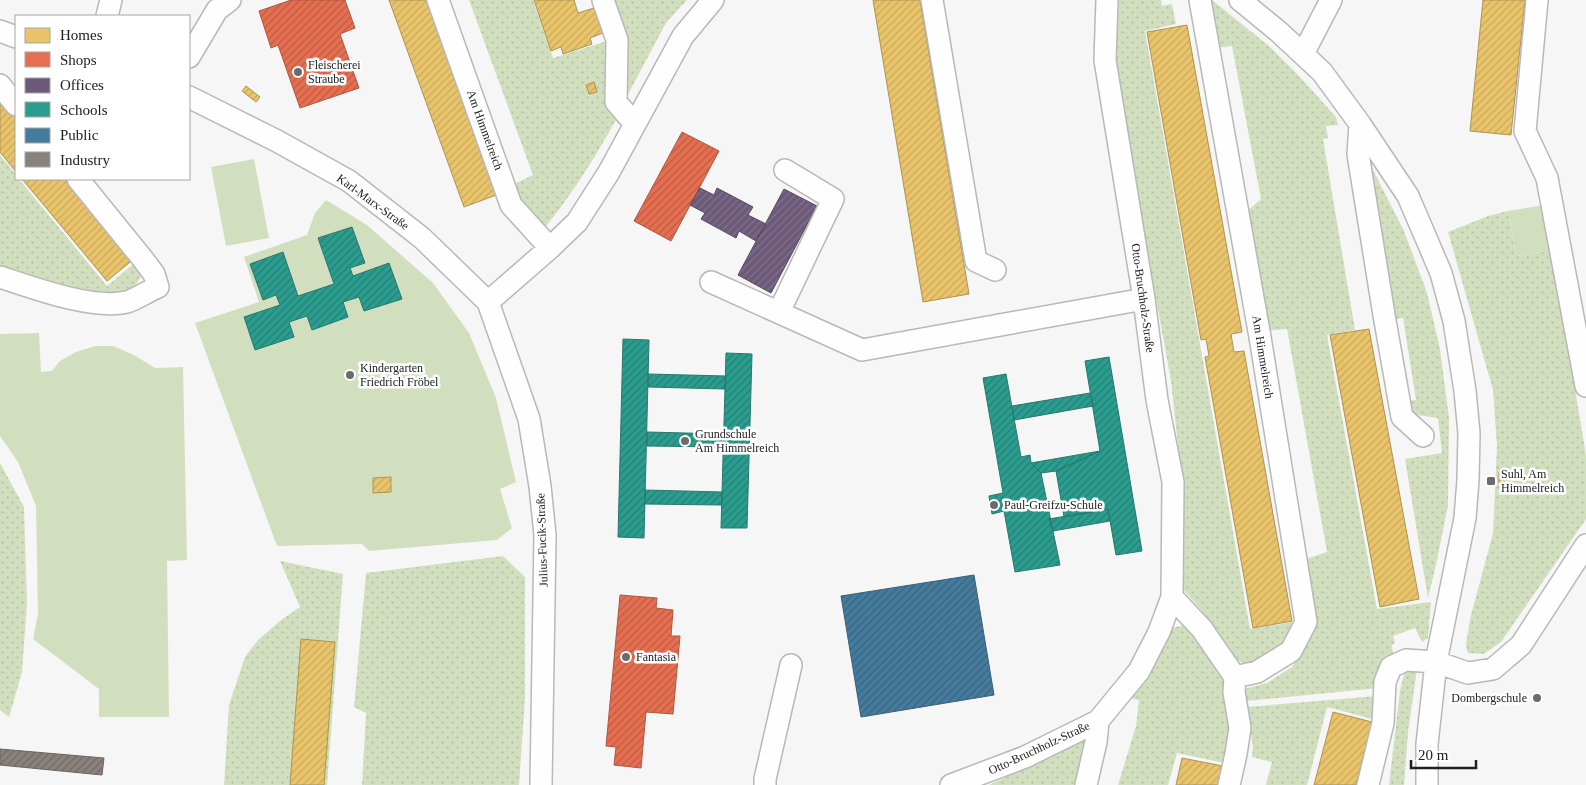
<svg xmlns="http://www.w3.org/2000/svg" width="1586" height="785" font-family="'Times New Roman',serif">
	<defs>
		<pattern id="grass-dots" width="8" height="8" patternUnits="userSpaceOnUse" patternTransform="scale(1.25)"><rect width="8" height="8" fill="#d2dfbe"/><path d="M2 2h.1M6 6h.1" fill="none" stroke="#b4bfa3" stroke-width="1.8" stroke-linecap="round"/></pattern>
		<pattern id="homes-hatch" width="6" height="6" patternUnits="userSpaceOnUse" patternTransform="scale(1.25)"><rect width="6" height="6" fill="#e9c46a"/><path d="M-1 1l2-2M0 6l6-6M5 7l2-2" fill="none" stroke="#c8a85c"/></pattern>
		<pattern id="shops-hatch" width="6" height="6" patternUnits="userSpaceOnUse" patternTransform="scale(1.25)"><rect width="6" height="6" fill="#e76f51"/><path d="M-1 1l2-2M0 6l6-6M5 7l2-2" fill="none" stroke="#bb5b43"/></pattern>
		<pattern id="offices-hatch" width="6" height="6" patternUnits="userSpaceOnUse" patternTransform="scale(1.25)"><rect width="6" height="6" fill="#6d597a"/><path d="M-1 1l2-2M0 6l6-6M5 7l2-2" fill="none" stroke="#81728a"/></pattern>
		<pattern id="schools-hatch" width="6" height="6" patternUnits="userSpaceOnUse" patternTransform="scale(1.25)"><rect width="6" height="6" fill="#2a9d8f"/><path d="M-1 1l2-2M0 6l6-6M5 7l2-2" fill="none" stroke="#248074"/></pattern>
		<pattern id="public-hatch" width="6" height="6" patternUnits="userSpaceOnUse" patternTransform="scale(1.25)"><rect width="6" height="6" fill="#457b9d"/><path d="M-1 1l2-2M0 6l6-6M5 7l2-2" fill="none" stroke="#396480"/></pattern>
		<pattern id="industry-hatch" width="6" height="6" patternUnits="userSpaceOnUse" patternTransform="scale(1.25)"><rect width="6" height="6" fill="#8a817c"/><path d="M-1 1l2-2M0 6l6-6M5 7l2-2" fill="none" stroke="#706965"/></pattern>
	</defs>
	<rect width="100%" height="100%" fill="#f6f6f7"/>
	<path fill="url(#grass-dots)" d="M469,0H533L553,58L607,41L606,101L616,120C594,159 571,196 543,230L521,210L514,184L533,175Z
		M615,0H687L666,23L625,100L628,43Z
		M1118,0H1161L1162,6L1172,4L1176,24L1145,31L1250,629L1292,622C1292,630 1288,634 1284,640C1274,655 1256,671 1237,660L1202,611L1180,586L1184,544L1181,473L1171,381L1114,67Z
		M1212,0L1269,46L1299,76L1336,117L1338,125L1326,126L1328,138L1323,139L1355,330L1327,335L1377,609L1431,602L1428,638L1422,642L1415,628L1393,636L1395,643L1392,645L1393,655L1378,688L1246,701L1244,689L1267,683L1292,667L1303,647L1306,559L1327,552L1287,329L1264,331L1245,213L1261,199L1232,46L1216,48L1208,2Z
		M0,155L16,175V179H19L107,286L137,261L143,272C138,283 132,293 120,296C98,302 25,277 0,270Z
		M1371,166L1404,231L1427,293L1440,349L1449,418L1448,505L1436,565L1428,598L1405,459L1442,453L1438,418L1410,414L1408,401L1416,400L1403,318L1394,319L1367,172Z
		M1508,211L1516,256L1552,250L1586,455V519L1501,642L1484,654L1468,653L1466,645L1470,619L1493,533L1497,447L1493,390L1448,232L1488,216Z
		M0,463L24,507L27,603L22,672L9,717L0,710Z
		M503,556L525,577V698L519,785H362L366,713L354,707L366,573Z
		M280,561L343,574L327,785H224L229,705L245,657L258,640L281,620L300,607Z
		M1190,624L1218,662L1226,690L1230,728L1224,763L1177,753L1168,785H1118L1136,726L1139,700L1128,698L1172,628Z
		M1412,669H1417L1408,732L1404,785H1389L1400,691L1404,674Z
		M1377,696L1372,719L1327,707L1307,785H1266L1272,762L1252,757L1253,747L1247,707Z
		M1085,741L1077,785H989L1079,743Z"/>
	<path fill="#d2dfbe" d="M254,159L269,238L226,246L211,167Z
		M326,200L367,225L433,283L469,333L496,398L516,482L500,489L512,528L497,540L369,551L362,544L277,546L195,323L259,302L244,257L307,235L315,213Z
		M1544,205L1552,250L1516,256L1508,211Z
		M39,333L41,372L52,371L60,361L76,352L95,346H113L134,355L155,368L183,367L187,560L167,561L169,717H99V689L33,639L38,614L36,506L18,462L0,436V334Z"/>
	<path fill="url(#homes-hatch)" stroke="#ad9354" d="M389,0H430L499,194L464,207Z
		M534,0H574L578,13L594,8L603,33L590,38L592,44L563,54L561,47L551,51Z
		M873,0H920L969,294L923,302Z
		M1483,0H1525L1511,135L1470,131Z
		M1187,25L1242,332L1231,334L1234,352L1244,351L1292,621L1253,628L1205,357L1209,356L1206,339L1201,340L1147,32Z
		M594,82L597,92L589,94L586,85Z
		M246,86L260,97L256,102L242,91Z
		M0,96L16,115V172L0,152Z
		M22,179H69L135,258L107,281Z
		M1369,329L1419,599L1380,607L1330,335Z
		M1499,472H1505L1504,485L1499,484Z
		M391,477V492L373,493V478Z
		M301,639L335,642L324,785H290Z
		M1333,712L1372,722L1356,785H1314Z
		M1182,758L1223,766L1218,785H1176Z"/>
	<path fill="url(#shops-hatch)" stroke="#ab5743" d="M291,0H345L355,28L340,34L359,88L300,108L278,45L271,48L259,11Z
		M682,132L719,151L671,241L634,221Z
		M620,595L657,598L656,608L673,610L671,636H680L673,714L646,712L641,768L614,765L616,747L606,746Z"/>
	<path fill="url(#offices-hatch)" stroke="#56485f" d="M700,188L714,195L717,188L753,207L748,215L766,224L756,241L739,231L736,238L701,219L705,213L690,205Z
		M784,189L817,206L771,293L738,275Z"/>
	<path fill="url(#schools-hatch)" stroke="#27786e" d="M352,227L365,263L350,268L353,276L389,263L402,299L364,311L359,297L343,302L348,317L312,330L307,316L289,322L294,337L255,350L244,317L280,305L276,295L263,300L250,264L283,252L298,296L334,284L318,238Z
		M623,339L649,340L644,538L618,537Z
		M726,353L752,354L747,528H721Z
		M1109,357L1142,551L1116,555L1108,509L1064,517L1056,471L1100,451L1085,361Z
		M648,374L726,376L725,389L648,387Z
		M1006,374L1021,457L1030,455L1031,463L1041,473L1060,565L1015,572L1004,511L992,514L989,496L1003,493L983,378Z
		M1090,393L1093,406L1014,420L1012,406Z
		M647,432L724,434V447L647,446Z
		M1100,451L1056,471L1041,473L1031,463Z
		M645,490L722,492V505L645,504Z
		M1108,509L1110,521L1053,531L1049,519Z"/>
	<path fill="url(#public-hatch)" stroke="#3a6078" d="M974,575L994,695L861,717L841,596Z"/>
	<path fill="url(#industry-hatch)" stroke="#6a6461" d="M0,749L104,758L102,775L0,765Z"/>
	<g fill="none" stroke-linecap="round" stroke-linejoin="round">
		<g stroke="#b8b8b9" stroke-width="24">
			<path id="minor" d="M438,0L511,205L550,248
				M603,0L617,40L616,102L634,123
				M932,0L976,261L995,270
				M1200,0L1260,337L1306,622L1291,651L1257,672L1235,677
				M1240,0L1279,32L1322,72L1360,124L1408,196L1441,273L1454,321L1465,391L1469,433L1468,480L1465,518L1436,662L1427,744V785
				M1537,0L1525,131L1547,178L1586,386
				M107,16L111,0
				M0,31L16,37
				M1303,54L1331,0
				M189,57L217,10L230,0
				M0,85L16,105
				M189,97L277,141L349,181L422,238L488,302L529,419L540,486L545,535L541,785
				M1360,124L1358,154L1384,315L1402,417L1423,436
				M0,277C34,288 92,310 127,302C137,299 148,291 158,287L154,274L142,258L78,179
				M711,282L862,350L1144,299
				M488,302L550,248L577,222L609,172L683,36L713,0
				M779,312L833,199L785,170
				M1172,597L1202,629L1235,677L1234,692L1240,728L1236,754L1229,785
				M765,785V779L791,665
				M951,785L1025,757L1098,721L1139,671L1159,632L1172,597L1173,482L1157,400L1144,299L1105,60L1107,0
				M1086,785L1096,742L1098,721
				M1368,785L1383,723L1385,682L1391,667L1406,660L1436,662L1468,673L1493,669L1521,645L1586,545"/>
		</g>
		<use href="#minor" stroke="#fefefe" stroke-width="21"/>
	</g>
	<g fill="#6b6b6c" stroke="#fff" stroke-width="2">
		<circle cx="298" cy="72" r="5"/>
		<circle cx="350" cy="375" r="5"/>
		<circle cx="685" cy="441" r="5"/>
		<rect x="1486" y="476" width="10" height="10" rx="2.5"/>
		<circle cx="994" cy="505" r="5"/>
		<circle cx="626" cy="657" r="5"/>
		<circle cx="1537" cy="698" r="5"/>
	</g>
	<g text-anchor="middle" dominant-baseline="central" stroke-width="5" stroke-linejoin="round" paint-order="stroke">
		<g font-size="12" fill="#202021" stroke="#fff" text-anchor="start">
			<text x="308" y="65">Fleischerei<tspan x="308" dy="14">Straube</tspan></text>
			<text x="360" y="368">Kindergarten<tspan x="360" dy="14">Friedrich Fröbel</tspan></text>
			<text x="695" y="434">Grundschule<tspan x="695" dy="14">Am Himmelreich</tspan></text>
			<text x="1501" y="474">Suhl, Am<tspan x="1501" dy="14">Himmelreich</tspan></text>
			<text x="1004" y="505">Paul-Greifzu-Schule</text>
			<text x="636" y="657">Fantasia</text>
			<text x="1527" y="698" text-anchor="end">Dombergschule</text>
		</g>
		<g font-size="12" fill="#202021" stroke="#fff">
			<text transform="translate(485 130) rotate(70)">Am Himmelreich</text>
			<text transform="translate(373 202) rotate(36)">Karl-Marx-Straße</text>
			<text transform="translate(1143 298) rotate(82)">Otto-Bruchholz-Straße</text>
			<text transform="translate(1263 357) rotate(81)">Am Himmelreich</text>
			<text transform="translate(542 540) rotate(-92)">Julius-Fucik-Straße</text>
			<text transform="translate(1039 748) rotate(-25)">Otto-Bruchholz-Straße</text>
		</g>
	</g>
	<rect x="15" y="15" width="175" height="165" fill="#ffffff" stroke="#a6a6a6"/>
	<rect x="25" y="28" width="25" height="15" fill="#e9c46a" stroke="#a6a6a6"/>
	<text x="60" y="40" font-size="15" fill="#202021">Homes</text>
	<rect x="25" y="52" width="25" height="15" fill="#e76f51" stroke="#a6a6a6"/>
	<text x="60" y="65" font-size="15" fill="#202021">Shops</text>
	<rect x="25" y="78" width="25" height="15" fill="#6d597a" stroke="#a6a6a6"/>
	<text x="60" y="90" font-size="15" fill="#202021">Offices</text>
	<rect x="25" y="102" width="25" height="15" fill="#2a9d8f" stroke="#a6a6a6"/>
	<text x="60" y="115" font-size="15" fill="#202021">Schools</text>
	<rect x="25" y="128" width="25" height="15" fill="#457b9d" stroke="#a6a6a6"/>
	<text x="60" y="140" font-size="15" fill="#202021">Public</text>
	<rect x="25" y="152" width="25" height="15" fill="#8a817c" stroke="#a6a6a6"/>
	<text x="60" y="165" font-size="15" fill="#202021">Industry</text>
	<path d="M1411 760v8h65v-8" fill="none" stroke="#202021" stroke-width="2.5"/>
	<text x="1418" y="760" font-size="15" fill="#202021" stroke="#ffffff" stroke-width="4" paint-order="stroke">20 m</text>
</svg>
